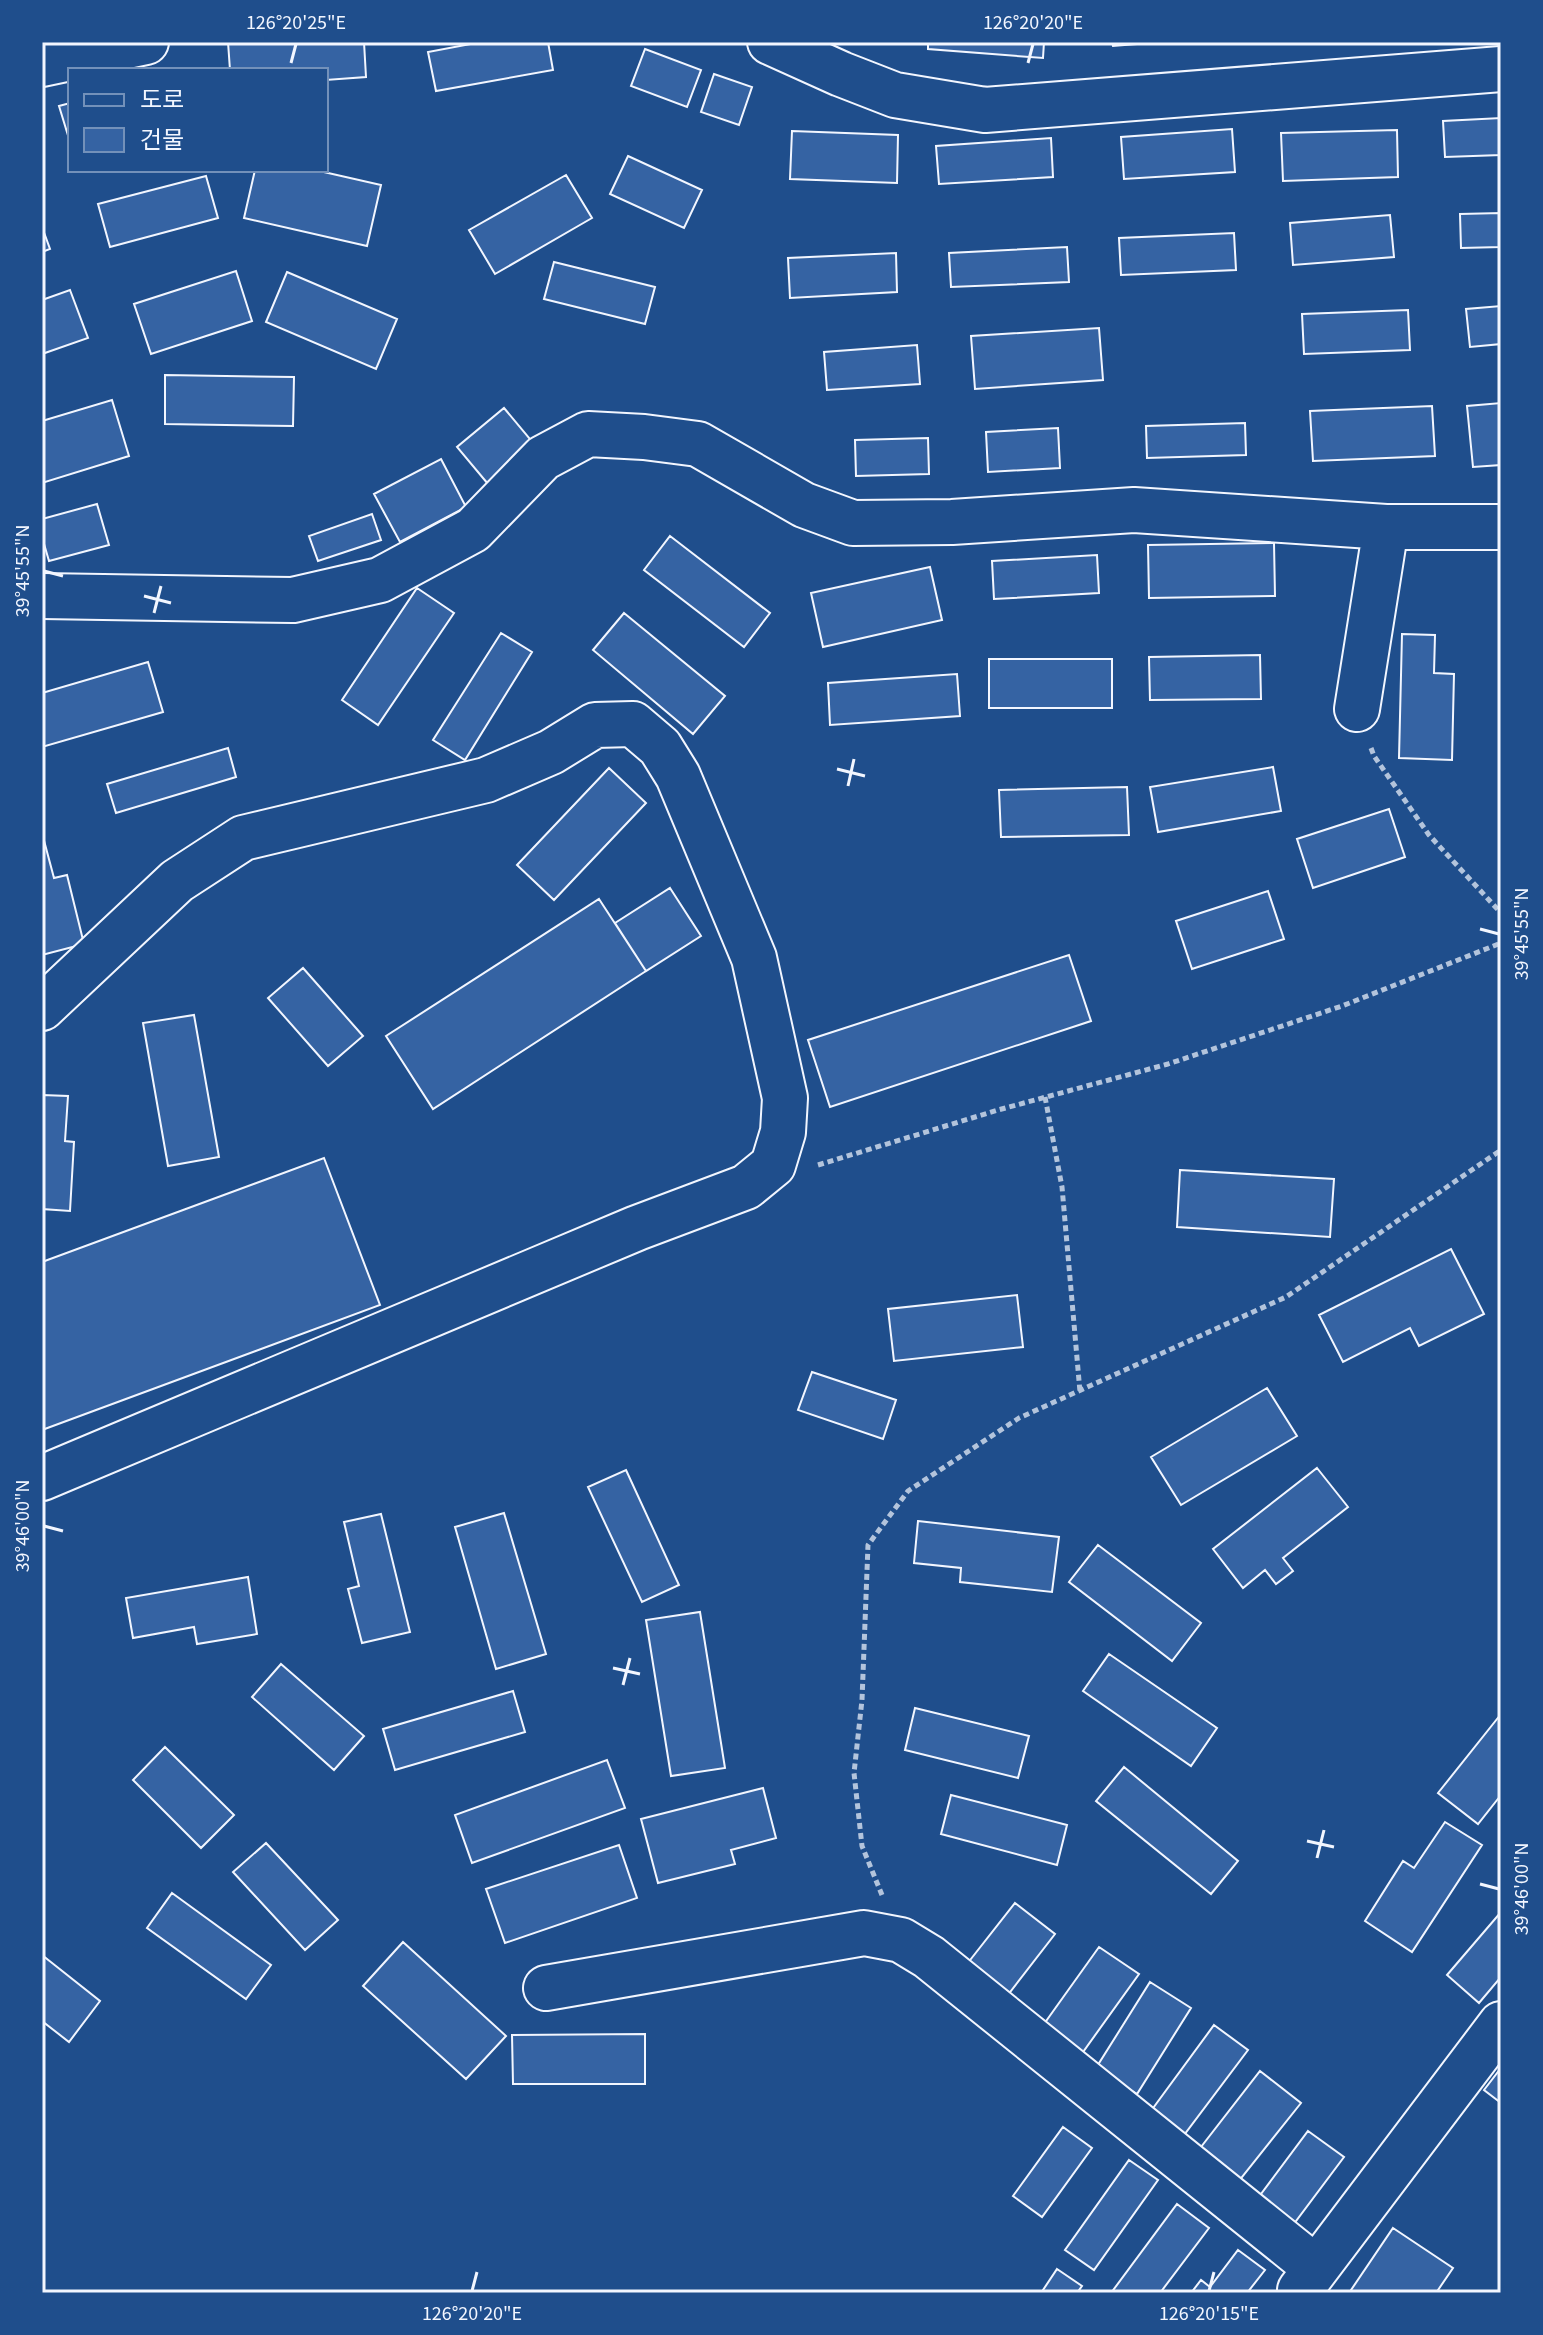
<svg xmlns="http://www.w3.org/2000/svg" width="1543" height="2335" font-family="'Source Sans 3','Noto Sans KR',sans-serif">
	<rect width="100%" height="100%" fill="#1f4e8c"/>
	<path fill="#3563a3" stroke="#f2f6ff" stroke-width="2" d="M228,42H364L366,77L326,80V70H230Z
		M481,42H548L553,70L436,91L428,52Z
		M928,42H1044L1043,58L928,49Z
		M1112,42H1162L1113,46Z
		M645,49L701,70L687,107L631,86Z
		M714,74L752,87L739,125L701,112Z
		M70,103V142L59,106Z
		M1501,118V155L1445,157L1443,121Z
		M1232,129L1235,172L1124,179L1121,137Z
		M1397,130L1398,177L1283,181L1281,133Z
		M792,131L898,135L897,183L790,179Z
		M1051,138L1053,177L939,184L936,146Z
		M628,156L702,190L684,228L610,194Z
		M255,170H315L381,185L367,246L244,218Z
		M566,175L592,218L495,274L469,230Z
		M206,176L218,218L110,247L98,204Z
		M1501,213V247L1461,248L1460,214Z
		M1390,215L1394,257L1293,265L1290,223Z
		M42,227L50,249L42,252Z
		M1234,233L1236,270L1121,275L1119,238Z
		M1067,247L1069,282L951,287L949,253Z
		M896,253L897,292L790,298L788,258Z
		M554,262L655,287L645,324L544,299Z
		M236,271L252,321L151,354L134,304Z
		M287,272L397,319L376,369L266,322Z
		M70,290L88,338L42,354V300Z
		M1501,306V344L1470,347L1466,309Z
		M1408,310L1410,350L1304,354L1302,314Z
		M1099,328L1103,380L975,389L971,336Z
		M917,345L920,384L827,390L824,352Z
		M165,375L294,377L293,426L165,424Z
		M112,400L129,456L42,483V421Z
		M1501,403V465L1473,467L1467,406Z
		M1432,406L1435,456L1313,461L1310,411Z
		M504,408L535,445L488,484L457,447Z
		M1245,423L1246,455L1147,458L1146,426Z
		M1058,428L1060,468L988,472L986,432Z
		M928,438L929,474L856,476L855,440Z
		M441,459L466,507L400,542L374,494Z
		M97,504L109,545L49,561L42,537V519Z
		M372,514L381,540L318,561L309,536Z
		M670,536L770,613L744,647L644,570Z
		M1274,543L1275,596L1149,598L1148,545Z
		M1097,555L1099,593L994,599L992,561Z
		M930,567L942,620L823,647L811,593Z
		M417,588L454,613L378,725L342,700Z
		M624,613L725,696L693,734L593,650Z
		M501,633L532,652L465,760L433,740Z
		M1402,634L1435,635L1434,673L1454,674L1452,760L1399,758Z
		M1260,655L1261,699L1150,700L1149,657Z
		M989,659H1112V708H989Z
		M148,662L163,712L42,747V693Z
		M957,674L960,716L830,725L828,683Z
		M228,748L236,777L116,813L107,784Z
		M1273,767L1281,811L1158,832L1150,787Z
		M609,768L646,803L554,900L517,865Z
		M1127,787L1129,835L1001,837L999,790Z
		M1389,809L1405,857L1313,888L1297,839Z
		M42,833L54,878L67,875L84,944L42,955Z
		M670,888L701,936L646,971L615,923Z
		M1268,891L1284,939L1192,969L1176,921Z
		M599,899L646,971L433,1109L386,1036Z
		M1069,955L1091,1021L830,1107L808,1040Z
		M303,968L363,1036L328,1066L268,998Z
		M194,1015L219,1157L168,1166L143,1023Z
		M42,1095L68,1096L65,1141L74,1142L70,1211L42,1209Z
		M324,1158L380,1305L42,1430V1262Z
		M1180,1170L1334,1179L1330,1237L1177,1227Z
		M1451,1249L1484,1314L1419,1346L1410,1328L1343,1362L1319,1315Z
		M1017,1295L1023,1347L894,1361L888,1309Z
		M812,1372L896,1400L883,1439L798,1410Z
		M1267,1388L1297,1436L1181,1505L1151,1457Z
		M1317,1468L1348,1507L1283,1558L1293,1571L1276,1584L1265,1570L1243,1588L1213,1549Z
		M626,1470L679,1585L642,1602L588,1487Z
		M504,1513L546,1654L496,1669L455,1527Z
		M381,1514L410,1632L362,1643L348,1589L359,1586L344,1522Z
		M918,1521L1059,1537L1052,1592L960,1582L961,1568L914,1563Z
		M1098,1545L1201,1623L1172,1661L1069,1582Z
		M248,1577L257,1634L197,1644L194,1627L133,1638L126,1598Z
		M700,1612L725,1768L671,1776L646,1620Z
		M1109,1654L1217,1728L1191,1766L1083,1691Z
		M281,1664L364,1736L334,1770L252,1697Z
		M513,1691L525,1732L395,1770L383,1729Z
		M915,1708L1029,1736L1018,1778L905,1750Z
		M1501,1714V1795L1478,1824L1438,1793Z
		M165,1747L234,1815L201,1848L133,1780Z
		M607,1760L625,1808L472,1863L455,1815Z
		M1124,1767L1238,1861L1211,1894L1096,1801Z
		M763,1788L776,1838L731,1850L735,1864L658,1883L641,1819Z
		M951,1795L1067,1825L1057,1865L941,1834Z
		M1445,1822L1482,1845L1412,1952L1365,1921L1403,1861L1414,1868Z
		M266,1843L338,1920L305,1950L233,1872Z
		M619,1845L637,1898L505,1943L486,1889Z
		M172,1893L271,1965L246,1999L147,1928Z
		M1015,1903L1055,1934L1007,1996L967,1964Z
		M1501,1912V1977L1479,2003L1447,1975Z
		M403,1942L506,2036L466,2079L363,1986Z
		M1099,1947L1139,1974L1078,2059L1039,2031Z
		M42,1955L100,2001L69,2042L42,2021Z
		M1150,1982L1191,2008L1137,2094L1096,2068Z
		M1214,2025L1248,2050L1181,2139L1148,2115Z
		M645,2034V2084H513L512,2035Z
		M1501,2068V2103L1484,2090Z
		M1260,2071L1301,2103L1234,2187L1194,2156Z
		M1063,2127L1092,2148L1042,2217L1013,2196Z
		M1308,2131L1344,2157L1293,2225L1258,2198Z
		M1129,2160L1158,2180L1094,2270L1065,2250Z
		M1177,2204L1209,2228L1160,2293H1111Z
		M1393,2228L1453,2268L1436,2293H1349Z
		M1238,2250L1265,2270L1247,2293H1191L1201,2280L1210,2287Z
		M1057,2269L1082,2286L1077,2293H1041Z"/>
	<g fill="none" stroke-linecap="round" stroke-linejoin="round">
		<g stroke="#f2f6ff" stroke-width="48">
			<path id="minor" d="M770,42L841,74L895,95L985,110L1501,69
				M42,64L146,42
				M42,596L293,600L380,580L473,530L543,458L588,434L644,437L698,444L804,505L853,523L952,522L1134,510L1386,527H1501
				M1357,709L1386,527
				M42,1008L177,881L243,838L486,780L551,752L595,725L633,724L660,747L678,776L754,958L785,1098L783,1132L773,1165L746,1187L637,1228L42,1478
				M546,1988L864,1933L901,1940L929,1957L1316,2268
				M1300,2290L1501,2024"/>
		</g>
		<path stroke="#b3c4dc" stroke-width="5" stroke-dasharray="6 4" stroke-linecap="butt" d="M1371,748L1374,756L1429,835L1501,913
			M1045,1097L1062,1187L1080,1392
			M818,1165L998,1110L1168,1064L1342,1006L1501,943
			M882,1895L862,1846L854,1773L862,1700L868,1545L908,1491L1019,1418L1286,1297L1501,1150"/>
		<use href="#minor" stroke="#1f4e8c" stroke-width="44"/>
	</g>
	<path fill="none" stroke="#f2f6ff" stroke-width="3" d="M291,63L296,44M1028,63L1033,44M44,571L63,576M144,596L171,603M154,613L161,586M837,769L865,776M848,786L854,759M1480,929L1499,934M44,1526L63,1531M613,1668L640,1674M623,1685L630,1658M1307,1841L1334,1847M1317,1858L1324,1830M1480,1884L1499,1889M472,2291L477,2272M1209,2291L1214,2272"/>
	<rect width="1543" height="2335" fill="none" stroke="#1f4e8c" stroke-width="88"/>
	<rect x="68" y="68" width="260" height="104" fill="#1f4e8c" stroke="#7391ba" stroke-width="2"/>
	<rect x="84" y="94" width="40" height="12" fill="#1f4e8c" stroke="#7391ba" stroke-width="2"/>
	<text x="140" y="108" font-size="24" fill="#f2f6ff">도로</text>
	<rect x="84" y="128" width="40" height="24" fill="#3563a3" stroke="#7391ba" stroke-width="2"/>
	<text x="140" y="148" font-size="24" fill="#f2f6ff">건물</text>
	<rect x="44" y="44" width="1455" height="2247" fill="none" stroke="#f2f6ff" stroke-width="3"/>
	<g font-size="20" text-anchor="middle" fill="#f2f6ff">
		<text x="296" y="29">126°20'25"E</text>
		<text x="1033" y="29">126°20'20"E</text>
		<text transform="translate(22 571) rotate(-90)" y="7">39°45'55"N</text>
		<text transform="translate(1521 934) rotate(-90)" y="7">39°45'55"N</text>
		<text transform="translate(22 1526) rotate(-90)" y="7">39°46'00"N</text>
		<text transform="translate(1521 1889) rotate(-90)" y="7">39°46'00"N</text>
		<text x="472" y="2320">126°20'20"E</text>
		<text x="1209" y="2320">126°20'15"E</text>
	</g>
</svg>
